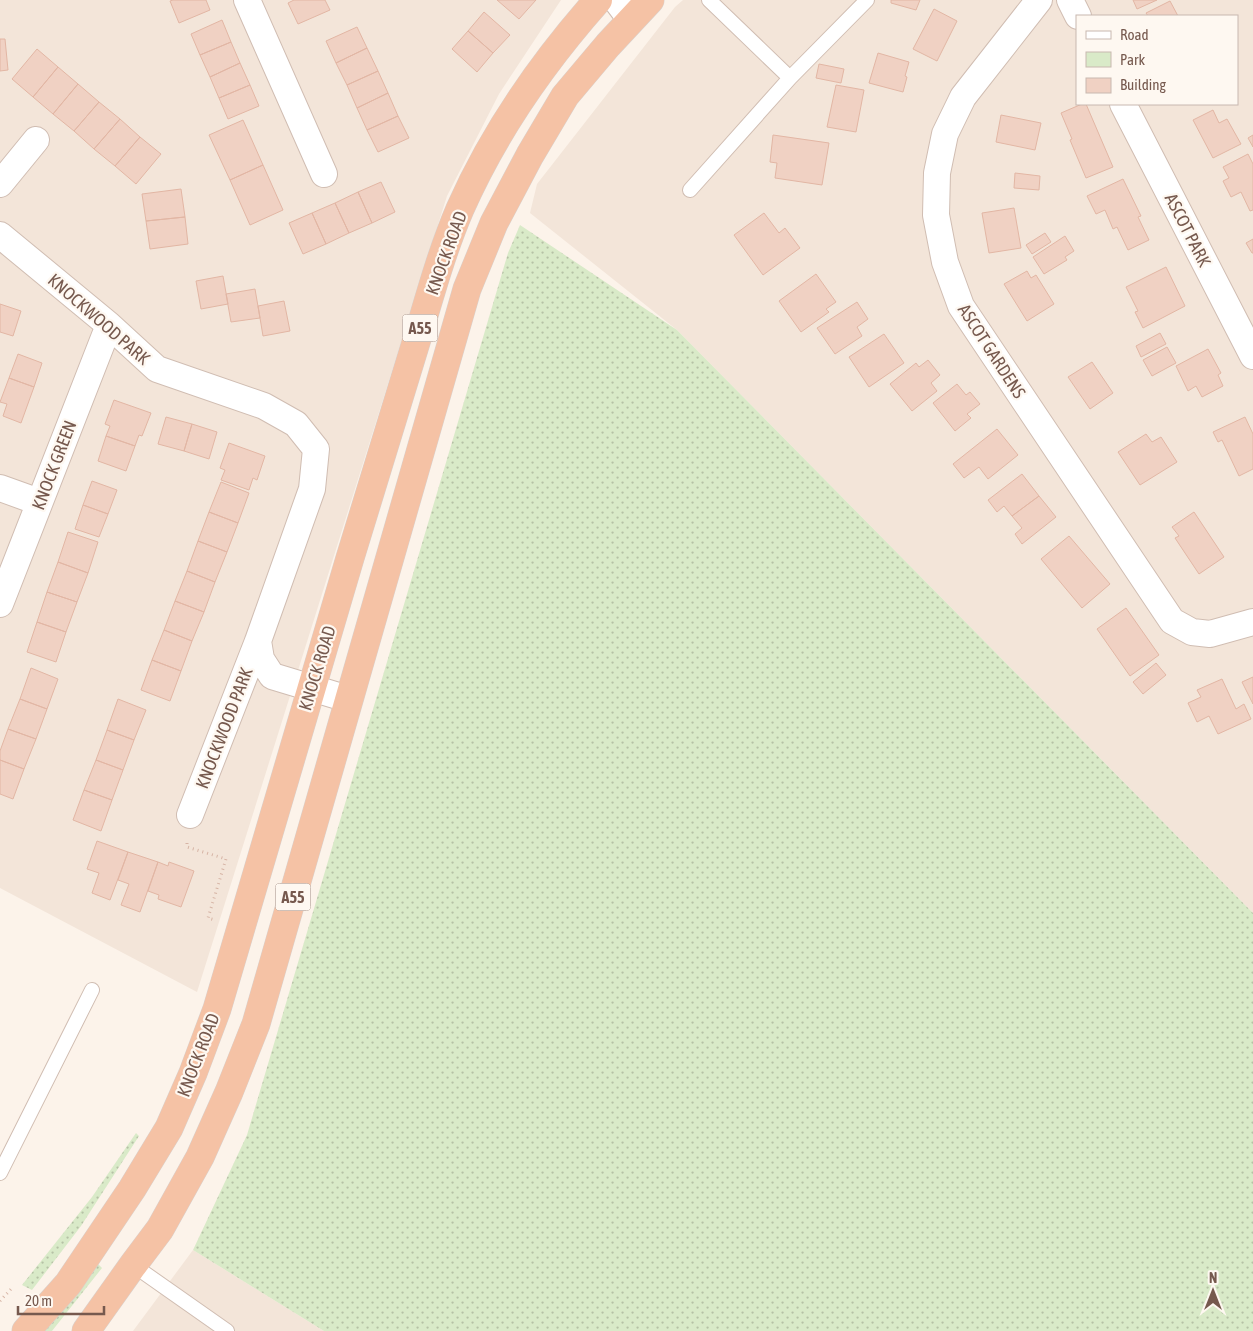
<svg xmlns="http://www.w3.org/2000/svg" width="1253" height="1331" font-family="'Asap Condensed',sans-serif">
	<defs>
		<pattern id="green-dots" width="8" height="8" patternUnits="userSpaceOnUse" patternTransform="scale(1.25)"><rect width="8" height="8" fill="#d9eac8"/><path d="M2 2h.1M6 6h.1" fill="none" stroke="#b5c1a5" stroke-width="1.8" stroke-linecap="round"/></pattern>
	</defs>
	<rect width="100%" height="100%" fill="#fcf3ea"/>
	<path fill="#f3e5d9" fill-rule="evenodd" d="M0,0H561L499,94L447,196L197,992L0,888Z
		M683,0H1253V913L677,330L530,213L537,184L675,7ZM1077,16H1237V104H1077Z
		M193,1250L324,1331H133Z"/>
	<path fill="url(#green-dots)" d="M520,225L677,330L1253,913V1331H324L193,1250L247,1135L508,253Z
		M136,1133L139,1136L81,1226L32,1290L22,1285L92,1197Z
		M98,1264L102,1268L52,1331H42Z"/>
	<path fill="#f0d1c3" stroke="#e2b6a4" d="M173,0H206L210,10L179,23L170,1Z
		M294,0H325L330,10L298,24L288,3Z
		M497,0H536L519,19Z
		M891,0H920L916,10L891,3Z
		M1133,0H1157L1137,9Z
		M1170,1L1178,16H1148L1146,13Z
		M934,9L957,21L937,61L913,49Z
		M484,12L510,35L493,53L468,31Z
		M222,20L231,42L200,55L191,34Z
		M357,27L367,48L336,63L326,41Z
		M468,31L493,53L477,72L452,49Z
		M0,39H5L8,70L0,71Z
		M231,42L240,63L210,77L200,55Z
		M367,48L378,71L347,85L336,63Z
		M37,49L58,67L33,97L12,79Z
		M878,53L909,62L905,76L907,77L903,92L869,83Z
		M240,63L250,85L219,98L210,77Z
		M819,64L844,69L841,83L816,78Z
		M58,67L78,84L53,114L33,97Z
		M378,71L388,93L357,108L347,85Z
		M78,84L99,102L74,131L53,114Z
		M250,85L259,106L228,119L219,98Z
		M836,85L864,90L856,132L827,127Z
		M388,93L398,116L367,130L357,108Z
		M99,102L120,119L94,149L74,131Z
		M1082,104H1086L1113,167L1086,178L1070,140L1072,139L1061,113Z
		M1213,110L1219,123L1227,119L1241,144L1213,158L1193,120Z
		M1001,115L1041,123L1035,150L996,142Z
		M398,116L409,138L378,152L367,130Z
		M120,119L140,137L115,166L94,149Z
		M243,120L263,165L230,180L209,135Z
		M773,135L829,143L822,185L775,178L777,163L770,162Z
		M1253,135V147L1248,138Z
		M140,137L161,154L136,184L115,166Z
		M1248,154L1253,164V210L1250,211L1241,192L1231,197L1223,181L1229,178L1223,167Z
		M263,165L283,210L250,225L230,180Z
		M1015,173L1040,176L1039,190L1014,188Z
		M1123,179L1141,216L1138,217L1149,240L1128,250L1117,227L1113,229L1105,210L1096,214L1087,196Z
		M381,182L395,212L372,223L358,192Z
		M181,189L185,217L146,221L142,194Z
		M358,192L372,223L349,233L335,203Z
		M335,203L349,233L326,244L312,213Z
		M1014,208L1021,248L989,253L982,213Z
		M312,213L326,244L303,254L289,223Z
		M764,213L779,233L785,228L800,248L763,275L734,235Z
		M185,217L188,244L150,249L146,221Z
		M1045,233L1051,242L1032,254L1026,245Z
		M1065,236L1074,251L1065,257L1067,260L1044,274L1033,257Z
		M1253,239V253H1252L1246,243Z
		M1166,267L1185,306L1143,328L1135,312L1138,311L1126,287Z
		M1027,271L1031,278L1036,275L1054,304L1027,321L1004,284Z
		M816,274L836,302L826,309L829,312L801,332L779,301Z
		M223,276L228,304L201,309L196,281Z
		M255,289L260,318L231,322L226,294Z
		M284,301L290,331L263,336L258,306Z
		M857,302L868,319L857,327L862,336L835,354L817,328Z
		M0,304L21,311L13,336L0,332Z
		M1160,333L1166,344L1141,357L1136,346Z
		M884,334L904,363L869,387L849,357Z
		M1167,347L1176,363L1152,376L1143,360Z
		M1208,349L1221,373L1218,375L1223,386L1202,397L1196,386L1188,391L1176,366Z
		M18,354L42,363L34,387L9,378Z
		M928,360L940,375L931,383L937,391L912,411L890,384L916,363L919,367Z
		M1092,362L1113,393L1090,409L1068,377Z
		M9,378L34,387L21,423L3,416L7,404L0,402Z
		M957,384L966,395L970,392L980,404L967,414L971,418L955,431L933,403Z
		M114,400L151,413L142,436L139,435L135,446L106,436L110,426L105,424Z
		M166,417L192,424L184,451L158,444Z
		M1245,417L1253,434V469L1239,476L1222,440L1218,442L1213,432Z
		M192,424L217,432L209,459L184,451Z
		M997,429L1018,455L988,479L979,467L964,478L953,464Z
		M1146,434L1152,442L1161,437L1177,462L1140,485L1118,452Z
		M106,436L135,446L126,471L98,461Z
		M229,443L265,456L257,480L253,478L249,490L221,480L225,470L220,468Z
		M1022,474L1039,496L1012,516L1004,506L997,512L988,500Z
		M92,481L117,490L108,514L83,505Z
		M221,482L249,493L238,523L209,512Z
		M1039,496L1056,517L1022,544L1015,534L1022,528L1012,516Z
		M83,505L108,514L99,537L75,529Z
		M209,512L238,523L227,552L198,541Z
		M1194,512L1224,557L1199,574L1175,538L1179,536L1172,527Z
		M68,532L98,542L88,573L58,562Z
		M1069,536L1110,584L1082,608L1041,559Z
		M198,541L227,552L215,582L187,571Z
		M58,562L88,573L77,602L47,592Z
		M187,571L215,582L204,612L175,601Z
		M47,592L77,602L66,632L37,622Z
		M175,601L204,612L192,641L164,630Z
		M1126,608L1159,655L1130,676L1097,629Z
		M37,622L66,632L56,662L27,652Z
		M164,630L192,641L181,671L152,660Z
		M152,660L181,671L170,701L141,690Z
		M1156,663L1166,675L1143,694L1133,682Z
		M31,668L58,679L47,709L20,699Z
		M1253,677V704L1242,682Z
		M1222,679L1236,709L1244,704L1251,719L1218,734L1209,716L1197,722L1188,703L1201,697L1197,690Z
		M20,699L47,709L36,739L8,729Z
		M118,699L146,710L134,740L107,730Z
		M8,729L36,739L24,769L0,760V751Z
		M107,730L134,740L123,770L96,760Z
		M0,760L24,769L13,799L0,794Z
		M96,760L123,770L112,800L84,790Z
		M84,790L112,800L101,831L73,820Z
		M97,841L128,852L110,900L92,893L99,873L87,869Z
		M128,852L158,862L140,912L121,905L129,884L118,880Z
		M158,862L168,866L169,862L194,871L181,907L158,899L159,895L148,891Z"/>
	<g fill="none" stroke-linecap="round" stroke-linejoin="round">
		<g stroke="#d0bdb2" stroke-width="16">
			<path id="service" d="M709,0L790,78
				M690,190L790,78L867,0
				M0,1173L92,990
				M133,1265L227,1331"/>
		</g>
		<g stroke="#d0bdb2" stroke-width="28">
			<path id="minor" d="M247,0L324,174
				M616,0L631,20
				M1039,0L963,97L945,134L937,173L936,215L945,262L961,306L1172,621L1192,632L1210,634L1253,622
				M1070,0L1078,16
				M1123,104L1253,356
				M0,184L36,140
				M0,235L109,325L157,369L264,406L296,424L316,449L312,489L258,641L190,815
				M0,488L39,502
				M0,604L109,325
				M258,641L261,659L272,676L348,699"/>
		</g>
		<g stroke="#d9d1cd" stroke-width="29">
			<path id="trunk" d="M26,1331L68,1284L132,1189L169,1128L193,1073L217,1009C261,859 306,709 350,558C372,485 394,412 417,339C430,295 442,251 460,209C494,132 543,62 598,0
				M86,1331L133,1265L160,1229L200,1157L229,1092L256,1024L467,289L494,223L530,155L565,96L608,45L650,0"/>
		</g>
		<path stroke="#d6b4a5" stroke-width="3" stroke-dasharray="1 4" stroke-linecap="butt" d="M187,843V847L226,859L208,918L215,920
			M0,1301L11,1289"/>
		<use href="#service" stroke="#fff" stroke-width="14"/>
		<use href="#minor" stroke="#fff" stroke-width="26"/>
		<use href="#trunk" stroke="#f5c2a5" stroke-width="28"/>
	</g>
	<g text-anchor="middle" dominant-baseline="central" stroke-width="4.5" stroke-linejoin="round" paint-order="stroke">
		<g fill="#fef8f1" stroke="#9f897f" stroke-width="1">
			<rect x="402.5" y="314.5" width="35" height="27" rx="4"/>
			<rect x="275.5" y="883.5" width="35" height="27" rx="4"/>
		</g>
		<g font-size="16" font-weight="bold" fill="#76594e">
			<text x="420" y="328">A55</text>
			<text x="293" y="897">A55</text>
		</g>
		<g font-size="18" fill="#76594e" stroke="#fef8f1">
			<text transform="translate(1188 230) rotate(63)">ASCOT PARK</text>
			<text transform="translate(446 253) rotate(-70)">KNOCK ROAD</text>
			<text transform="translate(99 319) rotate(41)">KNOCKWOOD PARK</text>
			<text transform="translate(992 351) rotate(57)">ASCOT GARDENS</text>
			<text transform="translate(54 465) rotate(-69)">KNOCK GREEN</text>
			<text transform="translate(317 668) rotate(-73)">KNOCK ROAD</text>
			<text transform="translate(224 728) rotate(-69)">KNOCKWOOD PARK</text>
			<text transform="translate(198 1055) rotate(-69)">KNOCK ROAD</text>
		</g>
	</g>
	<rect x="1076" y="15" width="162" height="90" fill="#fef8f1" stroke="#c8b8b0"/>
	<rect x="1086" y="31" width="25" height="8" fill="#ffffff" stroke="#c8b8b0"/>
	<text x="1120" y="40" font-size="15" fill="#76594e">Road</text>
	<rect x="1086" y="52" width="25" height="15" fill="#d9eac8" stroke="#c8b8b0"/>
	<text x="1120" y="65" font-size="15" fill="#76594e">Park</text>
	<rect x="1086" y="78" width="25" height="15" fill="#f0d1c3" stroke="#c8b8b0"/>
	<text x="1120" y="90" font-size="15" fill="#76594e">Building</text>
	<g transform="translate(1213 1291)" stroke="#fef8f1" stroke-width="4" paint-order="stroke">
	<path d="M0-4L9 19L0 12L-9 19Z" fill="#76594e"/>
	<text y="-8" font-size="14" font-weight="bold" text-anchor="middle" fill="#76594e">N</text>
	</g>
	<path d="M18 1306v8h86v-8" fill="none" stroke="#76594e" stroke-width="2.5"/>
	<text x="25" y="1306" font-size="15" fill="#76594e" stroke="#fef8f1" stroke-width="4" paint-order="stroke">20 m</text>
</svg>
